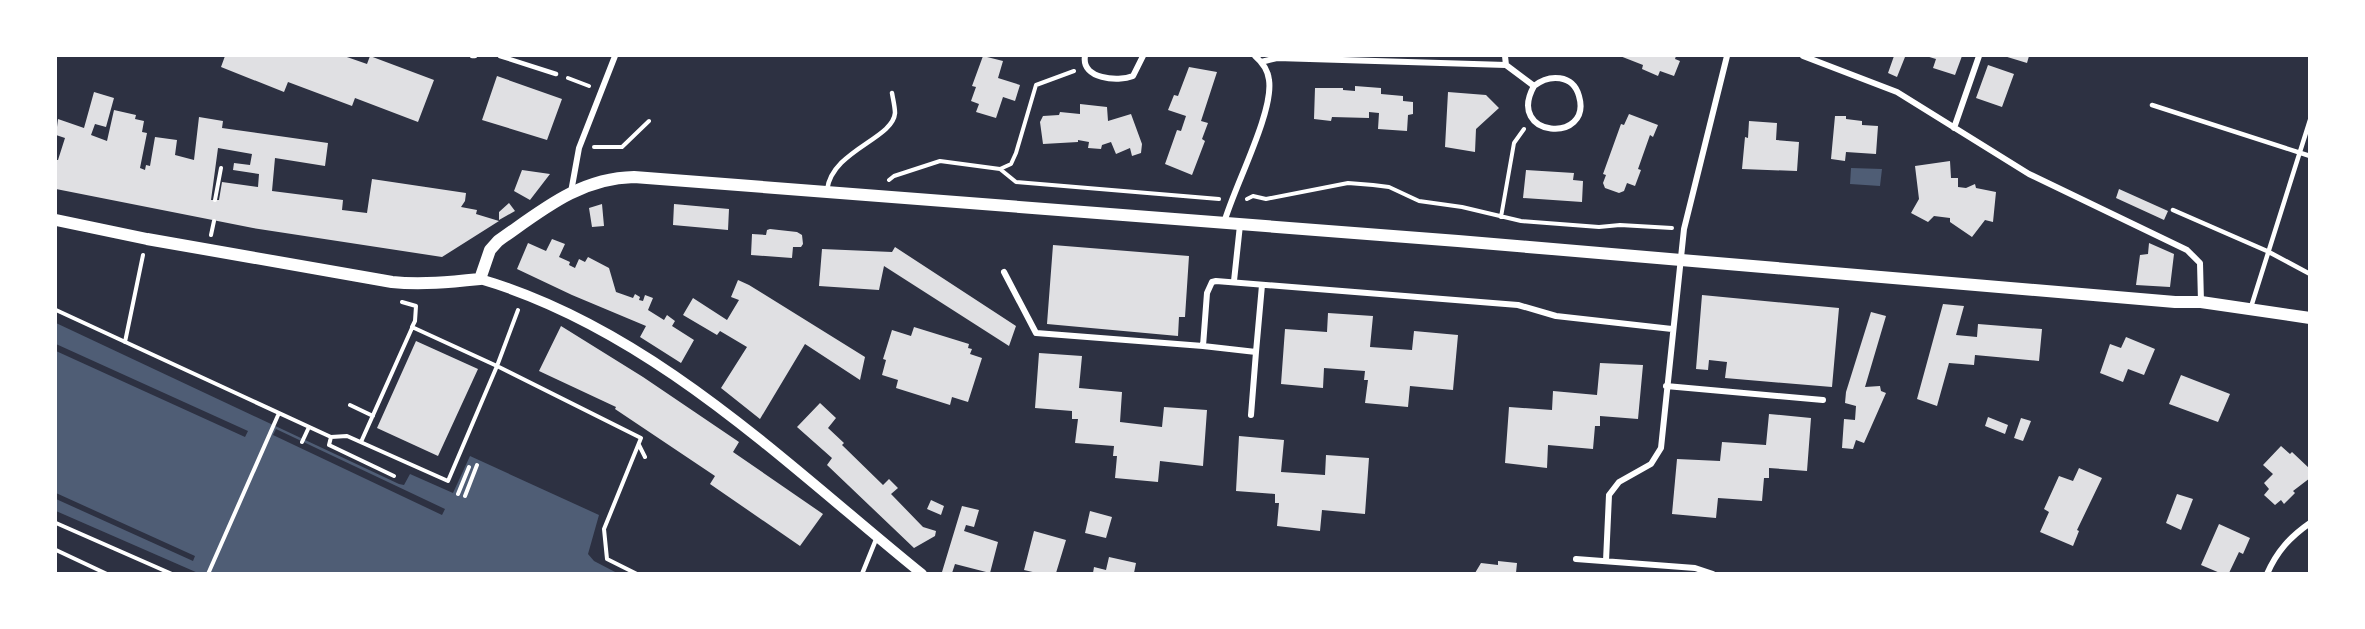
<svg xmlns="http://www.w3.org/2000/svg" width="2365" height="629" font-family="'Libre Baskerville',serif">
	<rect width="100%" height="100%" fill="#2d3142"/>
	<path fill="#4f5d75" d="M1851,168L1882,169L1880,186L1850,184Z
		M56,323L399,484L404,485L410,474L453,493L470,456L599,515L588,554L594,561L617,573H198L56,511Z"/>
	<path fill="#2d3142" d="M56,344L248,431L245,437L56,351Z
		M276,429L445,509L442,515L273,435Z
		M56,493L195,556L193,561L56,499Z"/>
	<path fill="#e0e0e3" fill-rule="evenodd" d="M225,56H344L367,64L370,56L434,80L418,122L355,98L352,106L288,82L284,92L221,67Z
		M983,56L1003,61L998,78L1020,85L1015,101L1003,97L996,118L976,112L979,104L971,101L976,87L972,86Z
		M1620,56H1676L1675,59L1680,61L1674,76L1660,71L1658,76L1642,69L1643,65Z
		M1894,56L1905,57L1897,77L1888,73Z
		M1926,56H1962L1955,75L1933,68L1936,59Z
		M2004,56H2029L2027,63Z
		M1988,65L2014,74L2002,107L1976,98Z
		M1189,67L1217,72L1201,121L1208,123L1202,139L1205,141L1192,175L1165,164L1177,130L1181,131L1186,116L1168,110L1174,95L1178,96Z
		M497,76L562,99L547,140L482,120Z
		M1355,86L1381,88V94L1403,96V101L1413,102V114L1408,115L1407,131L1378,129L1379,113L1369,112V118L1332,117L1331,121L1314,119L1315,88H1343V90L1355,91Z
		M94,92L114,98L106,127L95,124L91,135L107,141L114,110L136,115L135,119L144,121L142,132L147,133L140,168L145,170L146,165L150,166L155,137L177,140L175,155L194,160L199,117L223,121L222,128L328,143L325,166L275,158L272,191L343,200L342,210L367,213L372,179L466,193L465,201L461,207L477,210L476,214L499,221L442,257L253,228L56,189V160H58L65,138L56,135L58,119L84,128ZM218,148L252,154L250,165L234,163L233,170L259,174L258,187L222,182L219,200H211Z
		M1448,92L1486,95L1499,108L1476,129L1475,152L1445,147Z
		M1080,104L1107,107L1108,121L1131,114L1142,144L1141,153L1132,156L1130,148L1116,154L1111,142L1102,145L1101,149L1088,148L1089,142L1078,140V142L1043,144L1040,122L1043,116L1059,115L1060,112L1080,114Z
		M1629,114L1658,125L1653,137L1650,135L1638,169L1641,170L1635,186L1627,183L1624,191L1619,193L1605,188L1603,183L1606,175L1603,174L1621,124L1624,125Z
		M1835,116H1846V119L1862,121V125L1878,126L1876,154L1846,152L1845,161L1831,159Z
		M1749,121L1777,123L1776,140L1799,142L1797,171L1742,169L1745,137L1748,138Z
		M1950,161L1951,178H1958V187L1966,188L1975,184L1976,188L1996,192L1993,222L1985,220L1972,237L1950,222V218L1934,216L1928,222L1911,213L1919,199L1915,166Z
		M522,170L550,174L530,200L514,191Z
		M1526,170L1574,173L1573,180L1583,181L1582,202L1523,198Z
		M2119,189L2168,211L2164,220L2116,198Z
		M509,203L515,211L499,220V212Z
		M602,204L604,226L592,227L589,208Z
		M674,204L729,209L728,230L673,225Z
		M770,229L797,232L802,235L803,244L801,247H793L792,258L751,255L752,234L766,235L767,230Z
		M552,239L565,244L559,257L570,262L569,265L575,268L579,259L585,262L588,257L609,268L616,292L633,298L635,294L640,297L639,300L643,301L645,295L653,298L648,310L664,320L667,315L675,321L672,326L694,340L681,363L640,337L646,326L572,295L517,269L528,243L546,251Z
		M2149,243L2174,254L2170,287L2136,285L2140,255L2148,254Z
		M1053,245L1189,256L1185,317H1179L1178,336L1047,324Z
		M895,247L1016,326L1009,346L884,266L879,290L819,286L822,249L892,252Z
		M738,280L749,285L865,357L860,380L805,344L760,419L721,388L747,347L720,331L717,335L683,315L693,298L727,320L739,300L731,297Z
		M1702,295L1839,308L1832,387L1725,378L1727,362L1709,360L1708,370L1696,369Z
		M1943,304L1964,306L1956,335L1977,337L1978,324L2042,329L2039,361L1975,355L1974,365L1949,363L1937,406L1917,399Z
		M1871,312L1886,316L1865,387L1880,386L1881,391L1886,393L1864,443L1856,440L1853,449L1842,448L1844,419L1855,420L1856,406L1845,403L1846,392Z
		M1328,313L1373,316L1370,347L1412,350L1414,331L1458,335L1453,390L1410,386L1408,407L1365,403L1368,380H1364L1365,371L1324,368L1323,388L1281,384L1285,329L1327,332Z
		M561,326L643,377L739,442L733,452L823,514L800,546L710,484L715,476L615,409L616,407L539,371Z
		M914,327L969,344L968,348L972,349L970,354L982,358L968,402L952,397L950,405L896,388L898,380L882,375L886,360L883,359L892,330L911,336Z
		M2126,337L2155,349L2144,375L2128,369L2123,382L2100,373L2110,344L2121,348Z
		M416,341L478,369L438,456L377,428Z
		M1039,353L1082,356L1079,388L1122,392L1120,422L1162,427L1164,407L1207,410L1203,466L1160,461L1158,482L1115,478L1117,456H1113L1114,446L1075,443L1078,419H1072V411L1035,408Z
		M1600,363L1643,365L1638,419L1600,416V426H1595L1593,449L1548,445L1547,468L1505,463L1509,407L1552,410L1553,391L1597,395Z
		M2181,375L2230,394L2218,422L2169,404Z
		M820,403L836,418L828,428L844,443L842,445L883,485L889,479L898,488L891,494L923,527L936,531L935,536L914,548L827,465L832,458L797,427Z
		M1769,414L1811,418L1807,471L1769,468V478H1764L1762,501L1718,498L1716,518L1672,514L1677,459L1720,461L1722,442L1766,445Z
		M1988,417L2008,425L2005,434L1985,426Z
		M2021,418L2031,421L2023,441L2014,438Z
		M1239,436L1284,440L1281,472L1325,475L1326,455L1369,458L1365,514L1322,510L1320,531L1277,526L1279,503H1275V494L1236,491Z
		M2281,446L2290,454L2292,452L2310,469V478L2293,491L2295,493L2284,504L2281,500L2275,505L2264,495L2269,489L2264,483L2273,474L2263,465Z
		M2079,468L2102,478L2077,530L2079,531L2073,546L2040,532L2049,512L2044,509L2059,476L2073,481Z
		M2177,494L2193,499L2181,530L2166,523Z
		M931,500L944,506L941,515L927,509Z
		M962,506L979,510L974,527L966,525L964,531L998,542L990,573L955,564L952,573L942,572Z
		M1090,511L1112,517L1106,538L1085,533Z
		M2219,524L2250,538L2243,554L2239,552L2229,573H2220L2201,565Z
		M1034,531L1066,540L1056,573H1037L1024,570Z
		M1109,557L1136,563L1134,573H1093L1094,567L1106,570Z
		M1498,561L1517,563L1516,573H1475L1481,563L1498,565Z"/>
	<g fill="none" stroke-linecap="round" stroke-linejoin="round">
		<path stroke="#fff" stroke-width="4" d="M568,78L589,86
			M594,147H622L649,121
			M1000,169L1016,182L1219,199
			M889,180L894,176L940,161L1000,169L1011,164L1016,153L1036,85L1074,71
			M1247,199L1253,196L1266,199L1348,183L1373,185L1389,187L1419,201L1462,207L1521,221L1599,227L1620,225L1672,228
			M215,200L221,168
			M1501,217L1514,143L1524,129
			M211,235L214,221
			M402,302L416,306L415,321L412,327L497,366L518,310
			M56,310L331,437L347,436L448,481L497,366L641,438L604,529L607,559L637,574
			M125,342L143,255
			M350,405L373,416
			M331,437L329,445L394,476
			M302,442L309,427
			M361,442L412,328
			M639,445L645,457
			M458,494L469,467
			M465,496L477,465
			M56,523L172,574
			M56,550L107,574
			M208,574L279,413"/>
		<path stroke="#fff" stroke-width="4.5" d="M472,56H475
			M500,56L556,74
			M2152,105L2310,156
			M827,190C832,150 893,139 895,113C895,107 893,99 892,93
			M2173,210L2267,251L2310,274
			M2251,307L2310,120
			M862,574L877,537"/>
		<path stroke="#fff" stroke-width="6" d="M1085,56C1081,79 1118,82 1133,76L1143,56
			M1505,56L1506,65
			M1803,56L1897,92L2029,174L2187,250L2200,263L2201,302
			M1261,62L1277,58L1506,65L1534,86C1549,74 1573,74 1579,96C1593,144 1505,138 1534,86
			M1954,128L1979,56
			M571,192L579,148L615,56
			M1224,223C1234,187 1274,112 1269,80C1268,70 1262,62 1255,56
			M1004,272L1036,333L1203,346
			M1234,281L1240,225
			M1262,285L1256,352L1203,346L1207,293L1212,282L1216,281L1518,305L1556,316L1672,329
			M1666,386L1823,400
			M1251,415L1256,352
			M1576,559L1695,568L1713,574
			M1606,561L1609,495L1619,482L1651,464L1661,448L1684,229L1727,56
			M2267,574C2277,551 2290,537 2310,523"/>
		<path stroke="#fff" stroke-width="10" d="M480,279C651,329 786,464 922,574"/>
		<path stroke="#fff" stroke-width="12" d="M56,220L147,239L392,282C421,285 451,282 480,279L490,250L498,241C541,211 579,178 634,177L1458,241L2175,302H2201L2310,318"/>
	</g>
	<rect width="2365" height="629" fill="none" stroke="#ffffff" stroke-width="114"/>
</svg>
